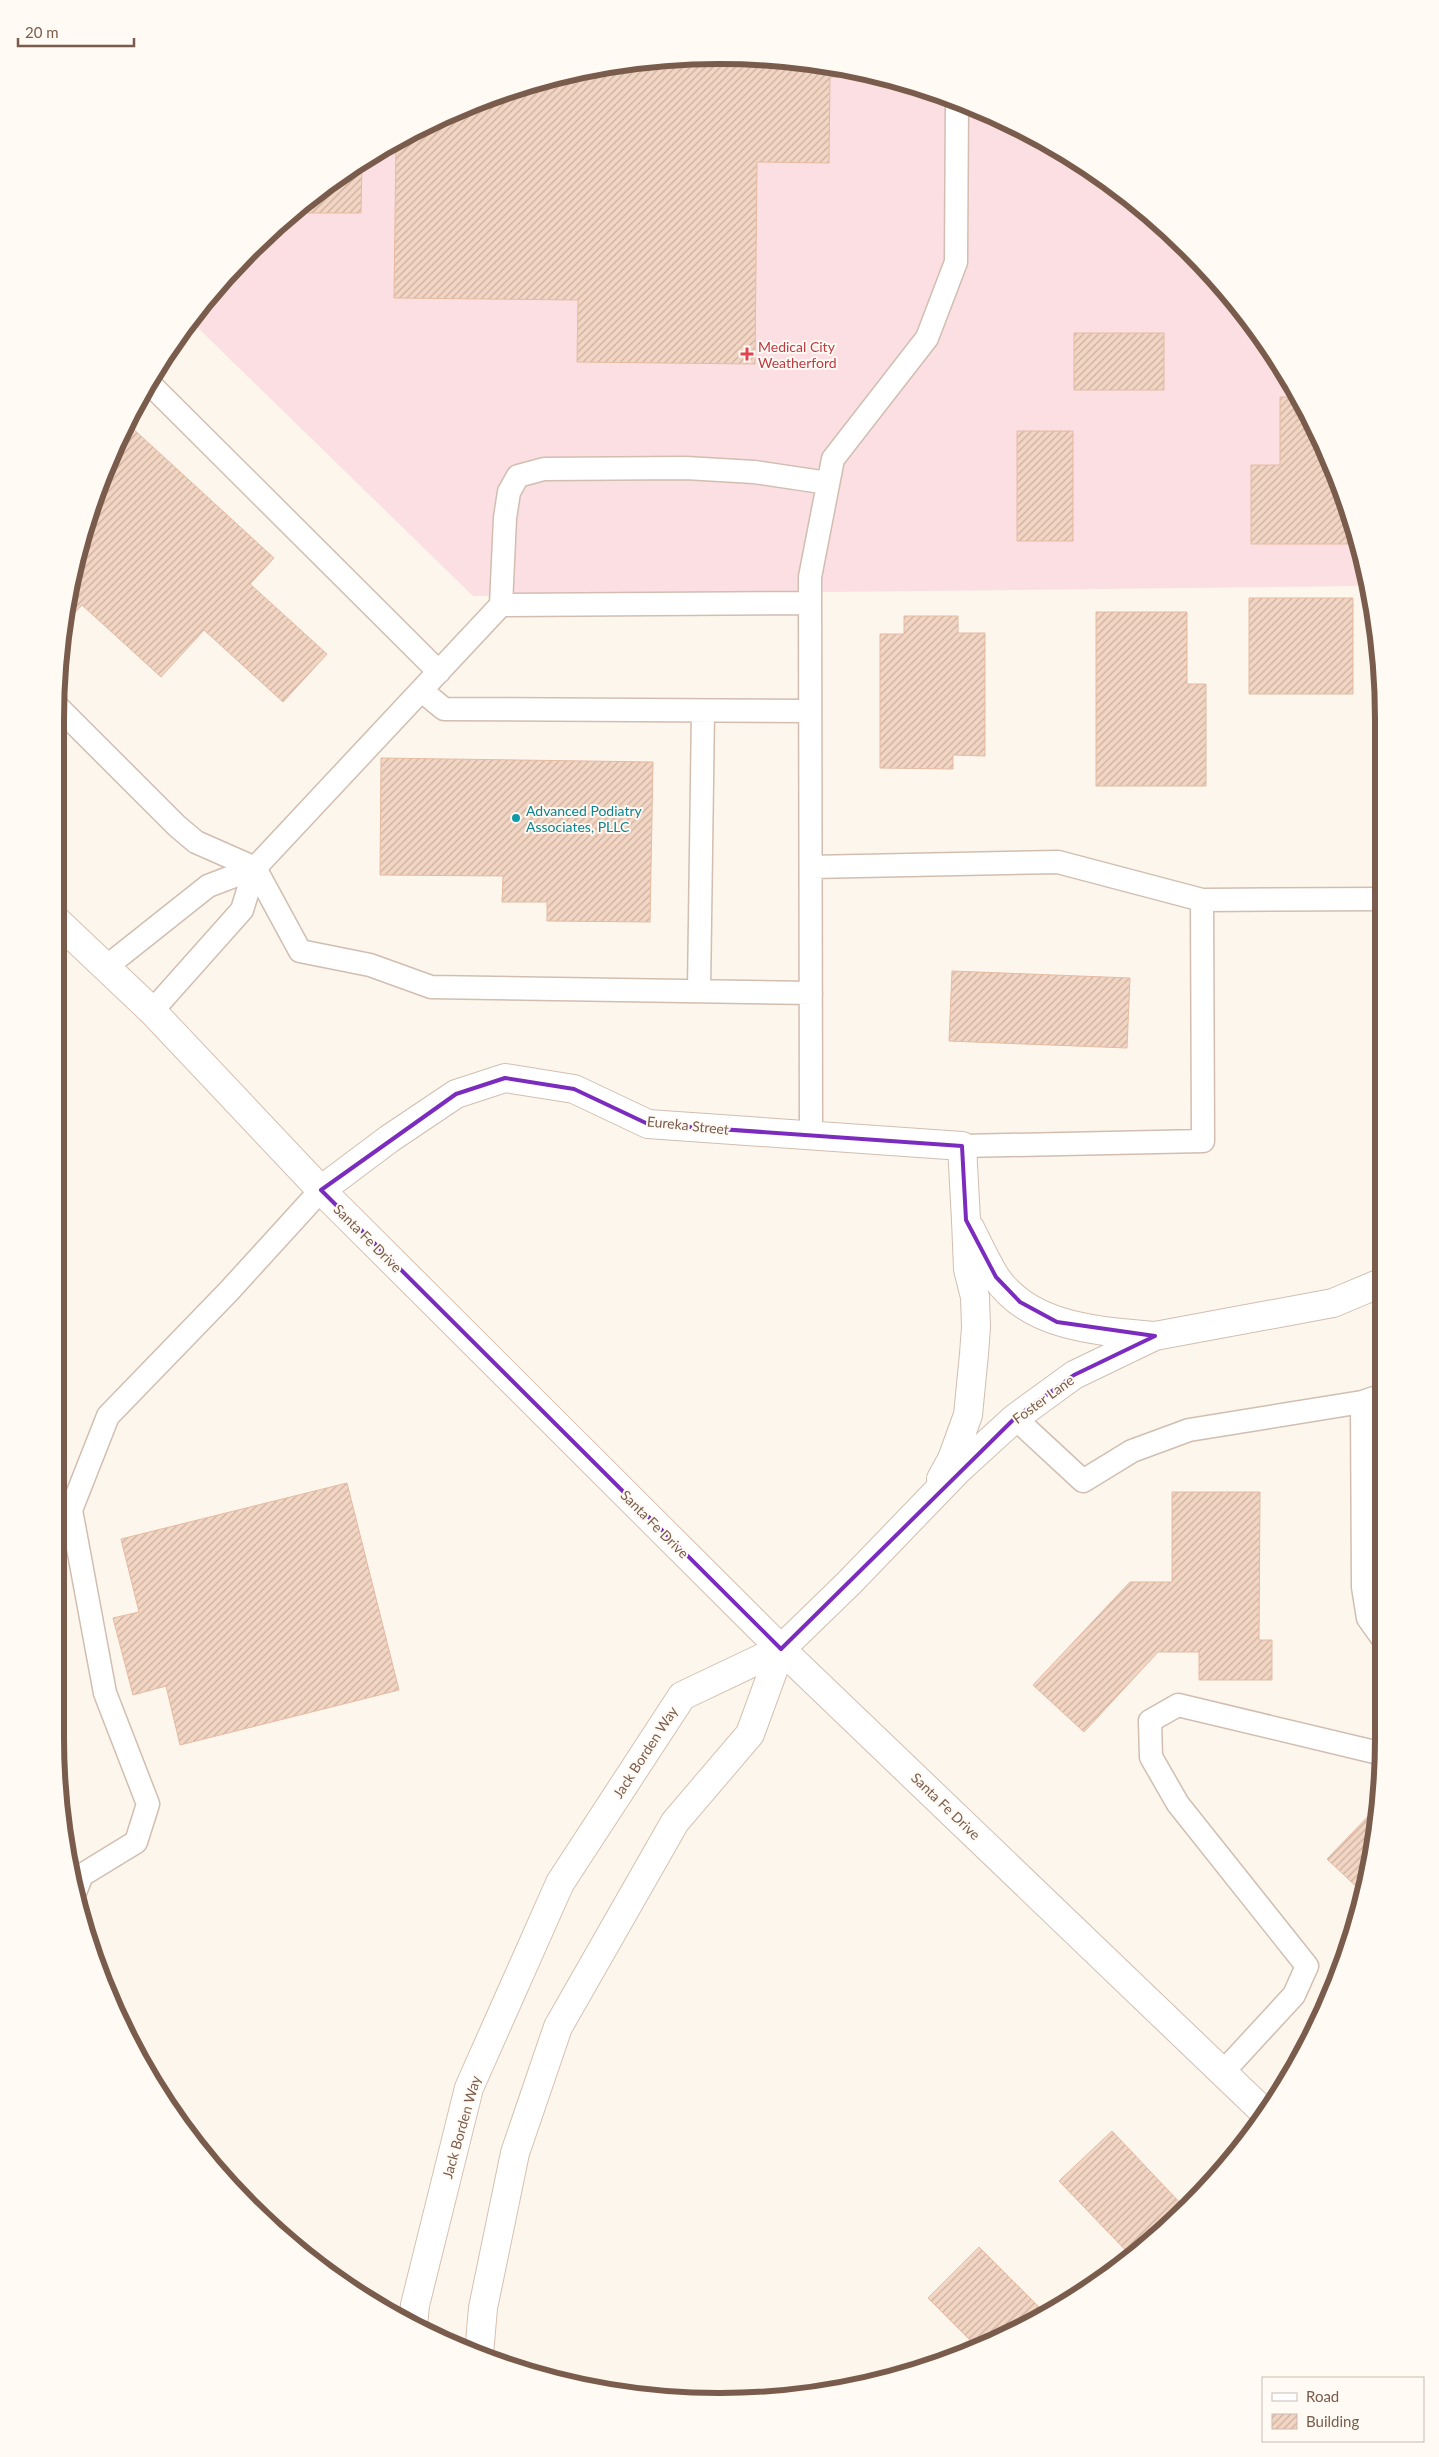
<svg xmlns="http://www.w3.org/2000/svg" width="1439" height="2457" font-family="Lato,sans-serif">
	<defs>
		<pattern id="building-hatch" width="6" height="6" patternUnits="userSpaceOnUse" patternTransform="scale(1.25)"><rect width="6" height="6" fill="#f3d5c3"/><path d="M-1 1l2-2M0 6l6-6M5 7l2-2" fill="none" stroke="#cab0a1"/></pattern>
	</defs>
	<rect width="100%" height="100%" fill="#fdf6ec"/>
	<path fill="#fbdfe3" d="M719,55L849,68L974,105L1088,167L1190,250L1295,387L1349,506L1365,586L473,596L191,321L249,250L350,167L465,106L590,68Z"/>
	<path fill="url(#building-hatch)" stroke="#e6bba3" d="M719,55L849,68L882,78L830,77L829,163L757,162L755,364L577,362L578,300L394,298L396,142L465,106L590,68Z
		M362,161L361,213H295L350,167Z
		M1074,333H1164V390H1074Z
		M1280,397H1299L1349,506L1356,544H1251V465H1280Z
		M130,426L274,558L250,584L327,654L283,702L204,630L161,677L82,605L67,621L90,506Z
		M1017,431H1073V541H1017Z
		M1249,598H1353V694H1249Z
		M1096,612H1187V684H1206V786H1096Z
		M904,616H958V633H985V756L953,755V769L880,768V634H904Z
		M381,758L653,762L650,922L547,921V902H502L503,876L380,875Z
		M952,971L1130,978L1127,1048L949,1041Z
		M347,1483L399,1690L180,1745L166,1686L133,1695L113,1618L139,1612L121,1539Z
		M1172,1492H1260L1259,1640H1272V1680H1199V1652H1158L1084,1732L1033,1685L1130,1582H1172Z
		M1377,1807L1361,1891L1327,1859Z
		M1112,2131L1184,2207L1157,2237L1131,2256L1059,2181Z
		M979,2247L1047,2315L979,2349L928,2298Z"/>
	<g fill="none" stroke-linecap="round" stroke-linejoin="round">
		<g stroke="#d1beb0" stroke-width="25">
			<path id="service" d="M150,384L439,672
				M501,605L505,518L509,492L518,476L544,469L686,468L754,472L828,483
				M422,691L444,709L810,711
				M57,706L177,826L196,842L255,868L300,951L370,965L431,987L811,993
				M811,867L1058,862L1202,900L1383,899
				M106,967L208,886L255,868
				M699,991L703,711
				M152,1011L242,910L255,868L501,605L810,603
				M811,1135L810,577L833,459L927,338L956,262L957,101
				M962,1146L1203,1141L1202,900
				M1362,1402L1363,1587L1368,1618L1383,1639
				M1015,1418L1083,1481L1132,1451L1189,1430L1362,1402L1383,1395
				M76,1890L82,1875L136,1842L148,1804L105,1693L71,1510L108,1416L229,1291L321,1190
				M1224,2071L1294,1995L1307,1966L1178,1804L1151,1757L1150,1721L1178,1705L1383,1754"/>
		</g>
		<g stroke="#d1beb0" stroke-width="30">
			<path id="minor" d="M321,1190L389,1139L456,1094L505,1078L574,1089L648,1124L962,1146L966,1220"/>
		</g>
		<g stroke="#d1beb0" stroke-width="30">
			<path id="tertiary" d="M970,1228C978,1244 986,1261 995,1276C1029,1328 1099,1331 1155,1336
				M941,1479L952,1459L968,1415L974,1354L976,1327L975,1297L968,1269L966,1220
				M1266,2114L781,1649L849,1583L957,1471L1015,1418L1074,1375L1155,1336L1333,1303L1383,1282"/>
		</g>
		<g stroke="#d6c0b0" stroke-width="30">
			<path id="secondary" d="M57,921L152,1011L321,1190L781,1649
				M413,2326L415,2305L469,2088L560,1883L682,1696L781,1649
				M479,2354L483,2308L515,2153L558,2027L675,1822L750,1734L781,1649"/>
		</g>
		<use href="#service" stroke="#fff" stroke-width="22"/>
		<use href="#minor" stroke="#fff" stroke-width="28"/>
		<use href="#tertiary" stroke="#fff" stroke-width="28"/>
		<use href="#secondary" stroke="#fff" stroke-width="28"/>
	</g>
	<path fill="none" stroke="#7b2cbf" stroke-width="4" stroke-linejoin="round" d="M505,1078L574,1089L648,1124L962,1146L966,1220L996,1277L1020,1302L1057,1322L1155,1336L1074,1375L1015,1418L781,1649L321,1190L456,1094Z"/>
	<path fill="#e0444e" stroke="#fffaf3" stroke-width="2" d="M744.5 346.5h5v5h5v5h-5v5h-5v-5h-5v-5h5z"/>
	<circle fill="#0f9aa8" stroke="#fffaf3" stroke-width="2" cx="516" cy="818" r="5"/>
	<g text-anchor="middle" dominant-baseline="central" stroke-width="4" stroke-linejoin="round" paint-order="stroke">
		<g font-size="14" fill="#be3a42" stroke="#fffaf3" text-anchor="start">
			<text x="758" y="346">Medical City<tspan x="758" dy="16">Weatherford</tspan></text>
		</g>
		<g font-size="14" fill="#0d838f" stroke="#fffaf3" text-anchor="start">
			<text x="526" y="810">Advanced Podiatry<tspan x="526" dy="16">Associates, PLLC</tspan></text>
		</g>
		<g font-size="14" fill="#7a5c4d" stroke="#fffaf3">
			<text transform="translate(688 1125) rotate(6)">Eureka Street</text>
			<text transform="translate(368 1238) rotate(45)">Santa Fe Drive</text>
			<text transform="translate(1043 1399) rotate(-36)">Foster Lane</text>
			<text transform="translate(655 1524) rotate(45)">Santa Fe Drive</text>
			<text transform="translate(645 1752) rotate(-57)">Jack Borden Way</text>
			<text transform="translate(946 1806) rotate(44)">Santa Fe Drive</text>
			<text transform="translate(461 2127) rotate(-74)">Jack Borden Way</text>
		</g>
	</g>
	<path d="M0 0H1439V2457H0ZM719 64H720A655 655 0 0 1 1375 719V1738A655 655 0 0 1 720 2393H719A655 655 0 0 1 64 1738V719A655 655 0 0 1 719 64Z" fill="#fffaf3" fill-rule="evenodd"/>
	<path fill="none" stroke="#7a5c4d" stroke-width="6" d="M719 64H720A655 655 0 0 1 1375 719V1738A655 655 0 0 1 720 2393H719A655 655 0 0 1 64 1738V719A655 655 0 0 1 719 64Z"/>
	<rect x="1262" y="2377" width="162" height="65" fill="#fffaf3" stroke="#cabbb1"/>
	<rect x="1272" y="2393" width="25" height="8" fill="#ffffff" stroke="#cabbb1"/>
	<text x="1306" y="2402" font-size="15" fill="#7a5c4d">Road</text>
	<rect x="1272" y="2414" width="25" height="15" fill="url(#building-hatch)" stroke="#cabbb1"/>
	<text x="1306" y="2427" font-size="15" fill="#7a5c4d">Building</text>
	<path d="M18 38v8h116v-8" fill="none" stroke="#7a5c4d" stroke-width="2.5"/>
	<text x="25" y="38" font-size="15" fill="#7a5c4d" stroke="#fffaf3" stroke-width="4" paint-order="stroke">20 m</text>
</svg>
